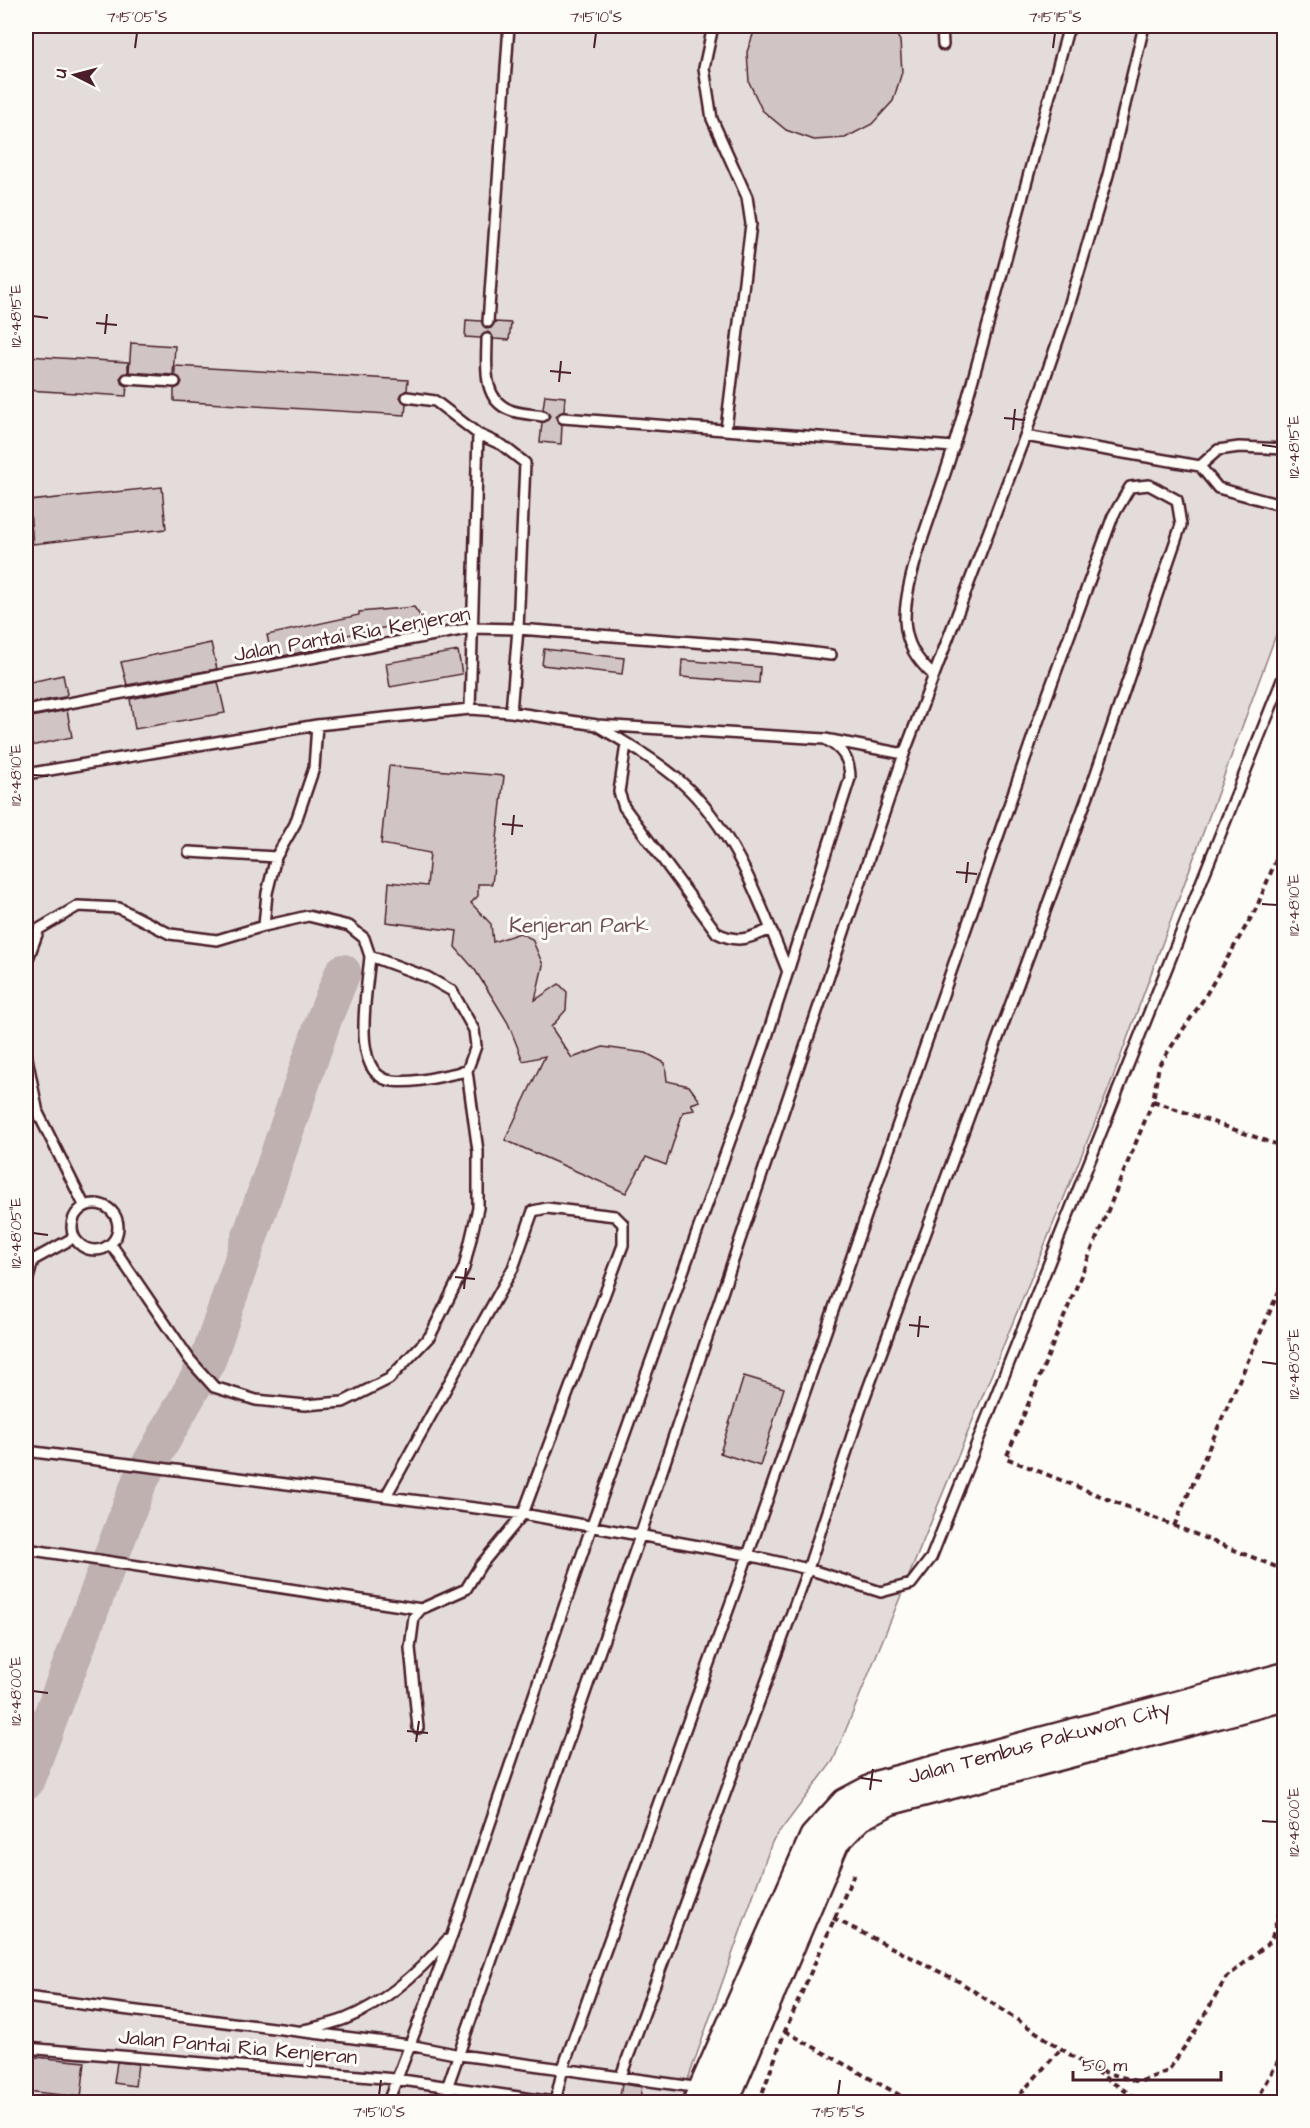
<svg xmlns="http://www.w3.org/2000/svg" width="1310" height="2128" font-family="'Architects Daughter',sans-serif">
	<rect width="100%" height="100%" fill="#fdfcf7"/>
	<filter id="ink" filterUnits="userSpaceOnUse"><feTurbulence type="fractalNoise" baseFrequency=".0167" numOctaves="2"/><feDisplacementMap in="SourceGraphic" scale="12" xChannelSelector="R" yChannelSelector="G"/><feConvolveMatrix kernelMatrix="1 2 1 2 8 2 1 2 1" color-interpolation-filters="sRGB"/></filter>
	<g filter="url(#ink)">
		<path fill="#e3dcda" stroke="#967e82" stroke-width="1.5" d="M26,26H1284V613L1109,1088L833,1761L772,1842L680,2102H26Z"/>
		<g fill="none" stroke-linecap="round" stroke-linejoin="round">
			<path stroke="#c0b1b1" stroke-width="36" d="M26,1782L139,1483L208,1360L324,1019L343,972"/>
		</g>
		<path fill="#d0c5c4" stroke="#4a1f2b" stroke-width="1.5" d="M756,26H892L900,41L902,72L893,101L872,124L845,138L814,140L786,130L762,110L749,82L747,52Z
			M466,320L481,321L487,329L491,328L495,322L511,323L509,340L494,339L488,332L480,338L465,337Z
			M131,343L175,346L173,375L129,372Z
			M26,356L128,362V372L120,378L121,382L127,386L126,396L26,390Z
			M175,366L408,380L407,390L400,397L406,404L405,415L174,401V389L180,386L182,382L175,375Z
			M545,395L565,397L564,411L556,417L562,425L561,444L540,442L542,423L550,416L543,409Z
			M162,487L166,529L33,544L29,501Z
			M414,607L423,620L342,636L344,644L272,658L267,635L359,615V612Z
			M211,643L217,669L127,685L121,662Z
			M544,649L624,658L622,674L542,665Z
			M458,651L462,674L390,687L386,663Z
			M682,660L760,667L759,683L681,677Z
			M63,675L67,694L64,697L26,704V683Z
			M218,682L225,713L135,729L130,699Z
			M67,710L72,737L26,747V718Z
			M389,766L504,776L492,884H478V896L471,903L491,924L493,942L520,933L532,939L543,965L535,1000L559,984L567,992L566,1010L551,1027L572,1058L603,1047L646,1053L665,1063L667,1081L689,1086L700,1101L691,1104L695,1110L683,1112L666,1165L646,1157L626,1193L505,1140L545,1056L523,1061L508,1023L494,1000L475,970L455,947L457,931L386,922L389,882L427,886L430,853L381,844Z
			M744,1376L784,1388L760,1466L720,1453Z
			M26,2056L85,2062L81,2097L26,2091Z
			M117,2062L138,2064L135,2086L114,2083Z
			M622,2084L642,2087L639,2103H619Z"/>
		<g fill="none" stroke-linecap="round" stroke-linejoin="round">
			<g stroke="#4a1f2b" stroke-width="14">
				<path id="lane" d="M713,26L704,68L712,119L747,197L751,224L726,429
					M942,26L943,45
					M488,322L509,26
					M487,339C487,363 481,399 510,410C519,414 532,414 543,416
					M127,379L175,382
					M407,397L435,401L478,434L502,445L525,463L518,629L511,712
					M563,418L954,447
					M1025,436L1200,466L1218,488L1284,506
					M1200,466L1218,450L1239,447L1284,449
					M933,675C916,659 906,644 905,620C905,570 940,496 954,445C994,309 1029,170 1067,33L1072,26
					M470,709L478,434
					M26,711L472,628L518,629L775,648L831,655
					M599,727C626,743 656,760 680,781C735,829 761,905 788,972
					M626,744L619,792L624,807L717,933C738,944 750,938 771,929
					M26,774L317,725L470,709L511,712L597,725L825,739L904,754
					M189,852L276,857
					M370,956C368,987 348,1077 393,1081C417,1084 444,1075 467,1071
					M26,964L39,929L78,906L119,908L170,934L217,940L264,926L267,893L276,857L295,824L314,768L317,725
					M26,1053L38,1113L84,1205
					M72 1227a23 23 0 1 1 46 0a23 23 0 1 1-46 0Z
					M111,1244L190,1360L214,1387L256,1400L305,1405L343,1402L389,1379L430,1336L464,1268L478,1208V1151L467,1071L476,1046L474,1030L452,991L427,977L370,956L364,938L349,926L308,916L264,926
					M26,1259L33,1260L73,1238
					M26,1286L33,1260
					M26,1451L523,1514L748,1555L808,1569L881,1592L911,1584L931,1558L1284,675
					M386,1496L513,1268L533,1211L547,1208L615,1216L623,1224V1245L523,1514L480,1566L466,1589L421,1609L414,1617L410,1648L418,1728
					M26,1549L421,1609
					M26,1997L409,2045L460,2055L701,2088
					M304,2030C317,2027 332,2024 345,2019C385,2003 419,1972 447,1940
					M26,2048L395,2079L553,2102
					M388,2102L452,1935L591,1528L764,1046L850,778C850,758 841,748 825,739
					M442,2102L640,1536L904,754L1025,436L1064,323L1108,175L1144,26
					M555,2102L563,2068L748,1555L1040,716L1113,516L1130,487L1149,485L1177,500L1181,525L1093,782L863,1402L808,1569L621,2076"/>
			</g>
			<g stroke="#4a1f2b" stroke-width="32">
				<g id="secondary">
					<path id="s1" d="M697,2102L814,1837L845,1803L881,1784L1284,1677"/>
					<path d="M724,2102L835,1842L859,1817L889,1801L1284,1697"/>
				</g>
			</g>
			<path stroke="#4a1f2b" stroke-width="4" stroke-dasharray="6 4.5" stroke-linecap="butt" d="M1284,840L1256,909L1203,1000L1159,1065L1153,1101L1006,1458L1284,1570
				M1278,856H1284
				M1153,1101L1284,1147
				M1174,1526L1284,1280
				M833,1918L960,1982L1142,2102
				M785,2031L912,2102
				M1091,2068L1139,2082L1168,2071L1196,2030L1226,1978L1271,1941L1284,1895
				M759,2102L785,2031L854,1874
				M1013,2102L1060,2050
				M1256,2102L1284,2050"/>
			<use href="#lane" stroke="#fdfcf7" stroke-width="9"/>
			<use href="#secondary" stroke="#fdfcf7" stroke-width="27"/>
		</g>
	</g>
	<path fill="none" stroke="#4a1f2b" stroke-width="2" d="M135,48L137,33M594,48L596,33M1053,48L1055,33M33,316L48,318M96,323L117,325M105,334L107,314M550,371L571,373M559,382L561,361M1004,418L1025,420M1013,430L1015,409M1262,445L1277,447M33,775L48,776M502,824L523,826M512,835L514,815M956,872L977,874M966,883L968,862M1262,904L1277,905M33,1233L48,1235M455,1277L475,1279M464,1289L466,1268M909,1325L929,1327M918,1337L920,1316M1262,1362L1277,1364M33,1691L48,1693M407,1731L428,1733M416,1742L419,1721M861,1778L882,1781M870,1790L873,1769M1262,1821L1277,1822M379,2095L381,2080M838,2095L840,2080"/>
	<g text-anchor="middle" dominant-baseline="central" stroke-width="6" stroke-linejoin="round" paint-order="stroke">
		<g font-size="21" fill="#4a1f2b" stroke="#fdfcf7">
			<text transform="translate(352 634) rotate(-10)">Jalan Pantai Ria Kenjeran</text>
			<text stroke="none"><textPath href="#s1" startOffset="540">Jalan Tembus Pakuwon City</textPath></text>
			<text transform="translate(238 2047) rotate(5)">Jalan Pantai Ria Kenjeran</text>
		</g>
		<g font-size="21" fill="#704e57" stroke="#fdfcf7">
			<text x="579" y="925">Kenjeran Park</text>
		</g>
	</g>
	<rect width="1310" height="2128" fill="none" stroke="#fdfcf7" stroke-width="66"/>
	<g transform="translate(75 75) rotate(276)" stroke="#fdfcf7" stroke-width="4.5" paint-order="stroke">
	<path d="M0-4.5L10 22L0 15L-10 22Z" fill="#4a1f2b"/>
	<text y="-9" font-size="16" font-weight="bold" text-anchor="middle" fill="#4a1f2b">U</text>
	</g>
	<path d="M1073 2071v9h148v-9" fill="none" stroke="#4a1f2b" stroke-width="3"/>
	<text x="1082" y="2071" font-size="18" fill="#4a1f2b" stroke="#fdfcf7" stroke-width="4.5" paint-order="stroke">50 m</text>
	<rect x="33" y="33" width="1244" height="2062" fill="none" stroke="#4a1f2b" stroke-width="2"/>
	<g font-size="15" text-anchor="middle" fill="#4a1f2b">
		<text x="137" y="22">7°15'05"S</text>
		<text x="596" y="22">7°15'10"S</text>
		<text x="1055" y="22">7°15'15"S</text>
		<text transform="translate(16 316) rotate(-90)" y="5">112°48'15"E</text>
		<text transform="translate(1294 447) rotate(-90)" y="5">112°48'15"E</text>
		<text transform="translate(16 775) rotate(-90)" y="5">112°48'10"E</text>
		<text transform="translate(1294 905) rotate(-90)" y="5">112°48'10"E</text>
		<text transform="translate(16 1233) rotate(-90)" y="5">112°48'05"E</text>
		<text transform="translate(1294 1364) rotate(-90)" y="5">112°48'05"E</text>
		<text transform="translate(16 1691) rotate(-90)" y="5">112°48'00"E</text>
		<text transform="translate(1294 1822) rotate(-90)" y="5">112°48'00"E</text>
		<text x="379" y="2117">7°15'10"S</text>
		<text x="838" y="2117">7°15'15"S</text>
	</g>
</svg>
